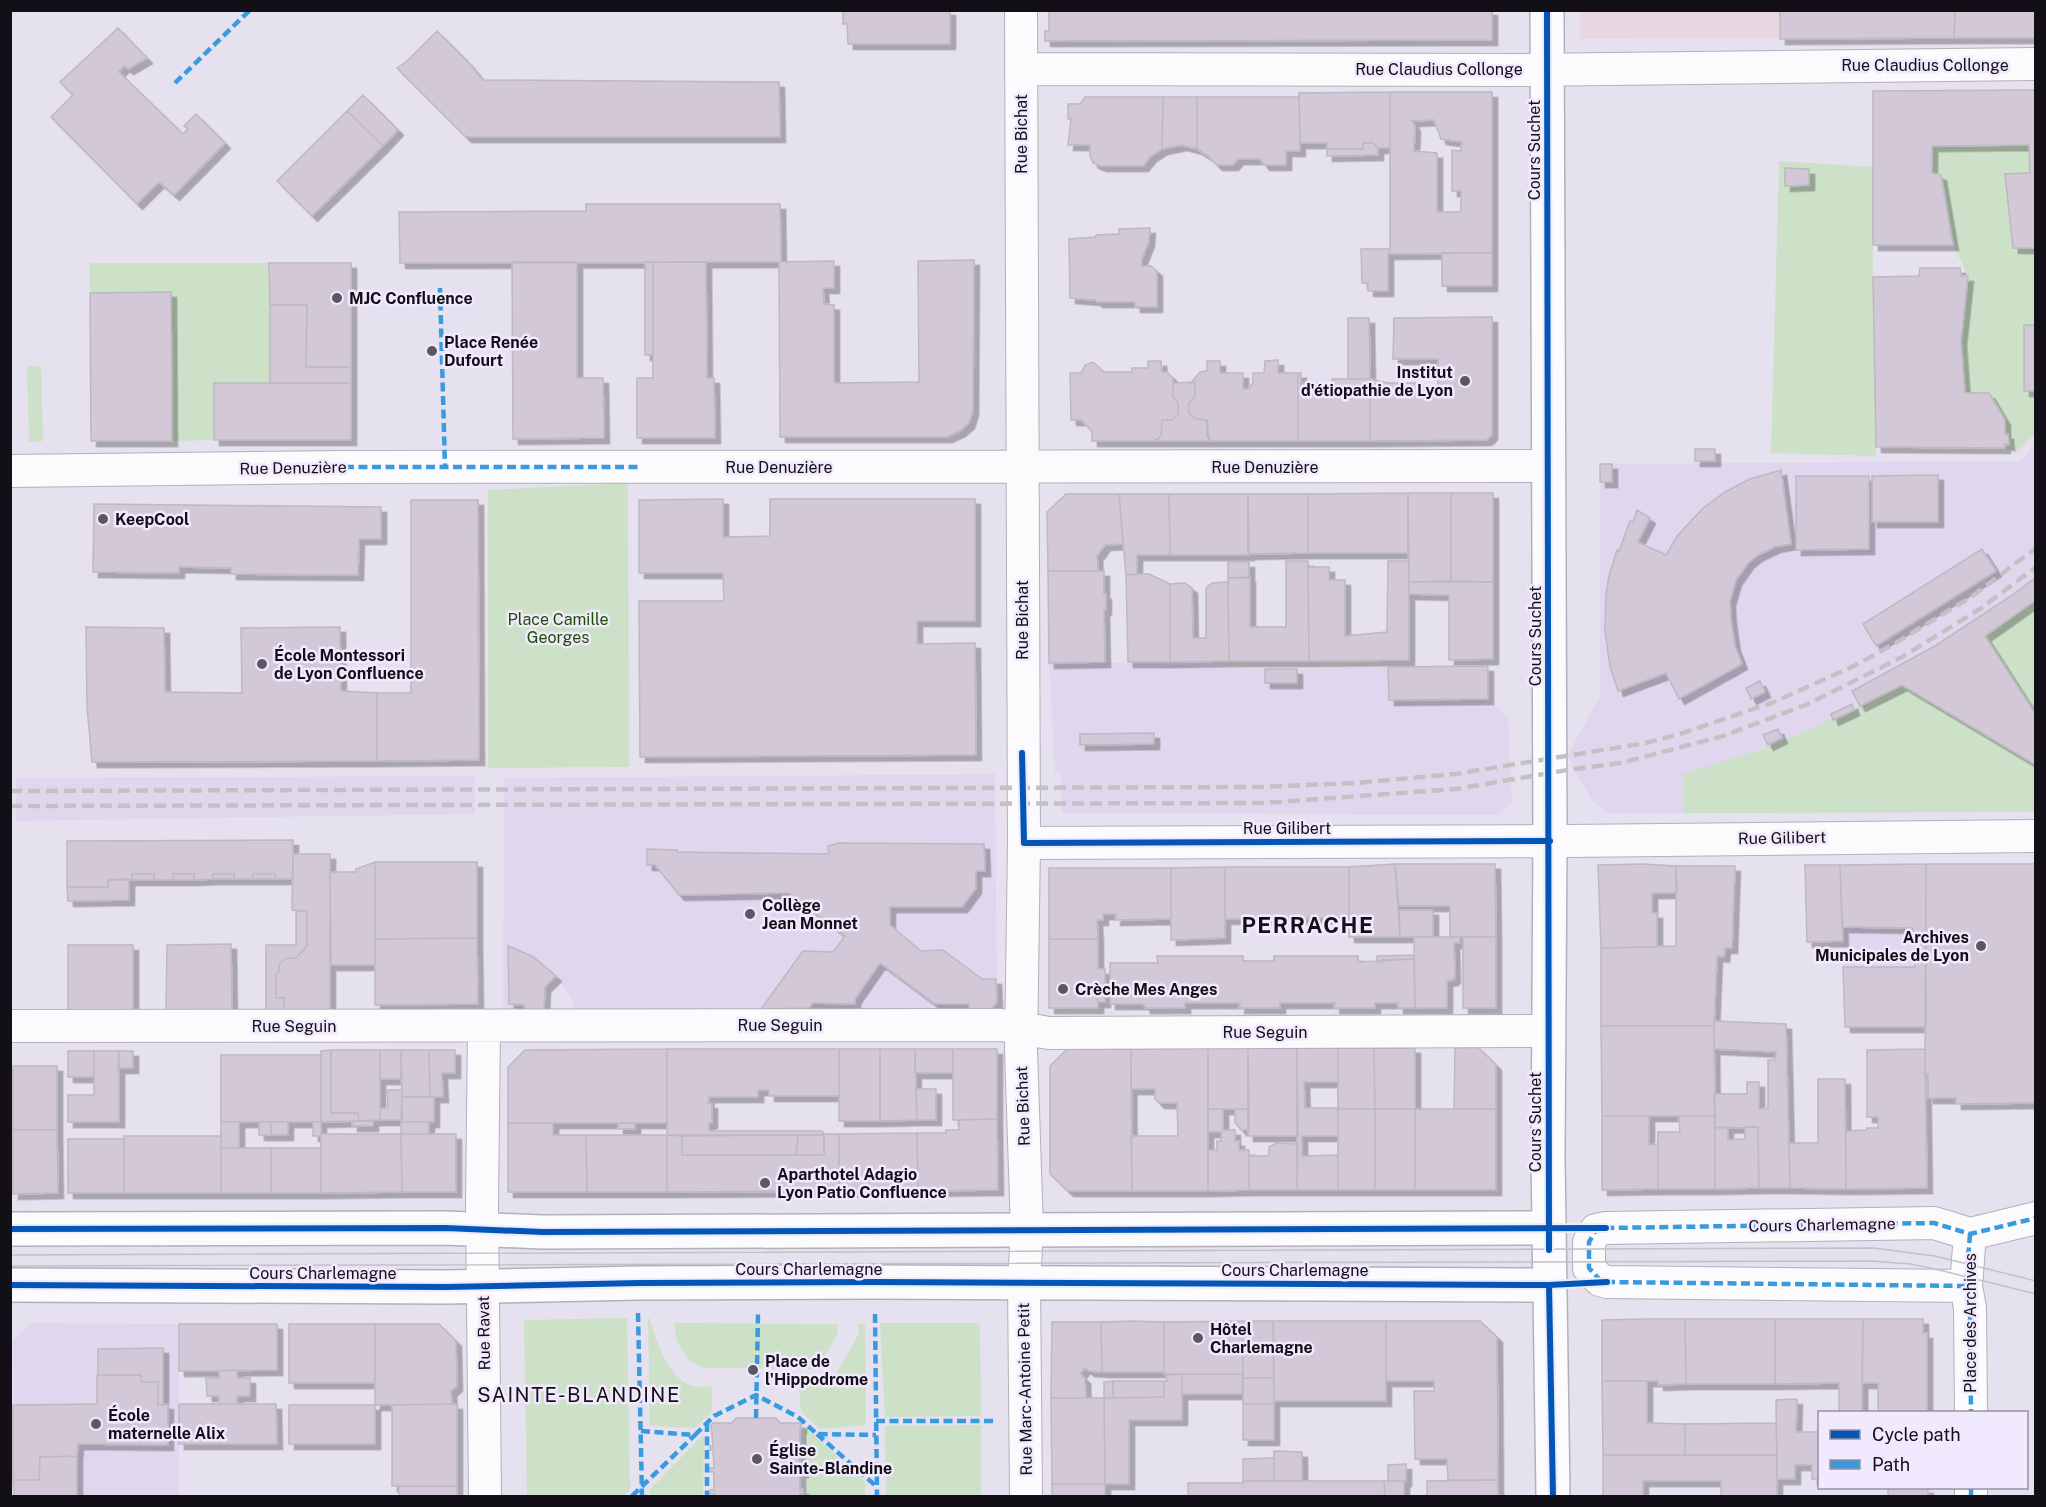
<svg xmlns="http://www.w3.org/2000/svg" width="2046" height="1507" font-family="'Public Sans',sans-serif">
	<defs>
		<filter id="shadow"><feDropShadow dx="5.5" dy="5.5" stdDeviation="0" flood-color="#0004"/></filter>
	</defs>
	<rect width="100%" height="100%" fill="#e6e1ee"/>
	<path fill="#e0d7ee" d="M2035,443V812L1608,813L1592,800L1573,769L1568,754L1600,696V464L2021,461Z
		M1105,662L1265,669L1266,683H1297V669L1388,667L1389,699H1488L1508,718L1512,801L1500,815L1062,813L1061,773H1055L1049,663Z
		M995,774L997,1002L991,1009H575L571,998L556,976L545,987L544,1010H503L504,778Z
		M475,776V814L16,821V778Z
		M1926,864V1027H1845L1840,865Z
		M31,1323L179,1324V1496H14L13,1340Z"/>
	<path fill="#e8d7e0" d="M1580,11H2035V38L1580,39Z"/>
	<path fill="#cde0c8" d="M2029,145L2030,173L2005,175L2013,248H2036L2035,325H2024V391H2035V434L2017,452L2005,448V444H2009L2008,434H2005V420L1989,393H1965L1961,341L1968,276L1953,245L1932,173V146Z
		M1779,161L1873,167V277L1876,456L1771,453Z
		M90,263H269L270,383L214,384V440L172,441L171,293H90Z
		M27,366H41L43,441L29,442Z
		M628,483L629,767L488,768V490Z
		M2035,600V715L1985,636Z
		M1902,685L2035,765V812L1683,813V774L1766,748L1858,707Z
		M648,1316C657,1339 666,1378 693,1386C699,1388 706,1386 712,1386V1412L695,1428L650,1426Z
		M627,1318L630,1490L624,1496H527L524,1320Z
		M674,1323L837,1324L838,1334L821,1362L813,1369L703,1368L689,1361L677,1341Z
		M858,1323L865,1325L866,1425L819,1429L801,1411L799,1387L830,1384L859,1334Z
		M880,1323H980L981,1416L885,1417Z
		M981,1425V1496H886L885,1426Z
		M804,1426L865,1482V1496H806Z
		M704,1434L703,1496H650V1489Z"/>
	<path fill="#d3c8d8" stroke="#bdb8c1" stroke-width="1.5" fill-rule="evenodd" filter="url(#shadow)" d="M843,10H950V44H848L847,24H843Z
		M1049,10H1492V40L1045,41V31H1049Z
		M1780,10H1955L1954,38L1780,39Z
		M1955,10H2036V38H1954Z
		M118,28L147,58L128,69L124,66L119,72L183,134L188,129L184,126L196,114L225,143L174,195L159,182L137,204L51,117L73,95L60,82Z
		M437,31L468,62L483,80L779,82L780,137H466L397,68L406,62Z
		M2036,90V248H2013L2005,174L2030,173L2029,145L1932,146V173L1941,175L1953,245H1873V91Z
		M1390,92H1492V253L1390,254ZM1434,120L1441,139L1462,142L1461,151L1452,150V191H1461V212H1437V153L1414,151L1415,126L1412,121Z
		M1390,92V148H1378L1373,143H1363V149H1327V143H1300L1299,93Z
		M363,95L398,130L383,146L347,111Z
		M1085,97H1163L1162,149L1151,156L1143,166H1101L1093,163L1090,156V145H1068L1071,119H1068V104H1080Z
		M1163,97H1197V149L1182,145L1162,149Z
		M1197,97H1299L1300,151H1286V165H1264L1260,159H1238L1233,165H1217L1208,156L1197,149Z
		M347,111L383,146L312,216L277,181Z
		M1363,143H1373L1378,148V155L1327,156V149H1363Z
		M1785,168L1809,169V185L1785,186Z
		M586,204H780L781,262L400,263L399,212L586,211Z
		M1150,228L1149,241L1142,259V266H1151L1157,271V307H1135V302H1097L1096,300L1070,298L1069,239L1095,237L1096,235L1119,234V229Z
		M1361,249H1390V254H1388V291H1368V283H1362Z
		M1442,253H1492V286H1442Z
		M974,260L973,410L969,423L960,431L947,437H780L779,262L834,261V288H823L824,304L834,305V383L919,382L918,261Z
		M512,262H577V378H603L604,438L513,439Z
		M645,262H653V355H645Z
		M653,262H706L707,378H714L715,438H637V378H653Z
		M269,263H351V367H306L307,305H270Z
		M1920,268H1960L1961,276H1968L1961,341L1965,393H1989L2005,420V434H2008L2009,445L2005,444V448L1876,447L1873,277L1919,276Z
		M171,292L172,441H91L90,293Z
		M270,305H307L306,367H351V383H270Z
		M1492,317V434L1489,438L1486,440L1370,441V379L1388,383H1420L1427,389V396H1438V359H1393L1394,318Z
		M1348,318H1369L1370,379H1348Z
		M2024,325H2036V391H2024Z
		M1278,360V373H1298V441H1212L1209,440L1207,420L1196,419L1189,414V403L1195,396V382L1191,383L1200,372L1207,371V361H1220V373H1243V389H1248L1253,383V373H1264L1265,361Z
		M1148,361H1161L1162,372H1167L1173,378V397L1178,403V414L1172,420H1162L1161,436L1156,441H1092V431L1081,420H1071L1070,373H1081L1085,365L1093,362L1104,372H1132V368H1148Z
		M1298,373H1301V390H1332V379H1370V441H1298Z
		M1195,382V396L1189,403V414L1196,419L1207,420V437L1212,441H1154L1161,436L1162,420H1172L1178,414V403L1173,397V383Z
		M214,383H351V440H214Z
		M1301,383H1321V390H1301Z
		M1695,449H1715V461H1695Z
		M1600,464H1612V482H1600Z
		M1781,470L1791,544L1775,547L1758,555L1748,563L1736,580L1730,601L1731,619L1735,646L1742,664L1679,699L1666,673L1618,691L1610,666L1607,646L1605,630L1606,595L1609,576L1617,550L1619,551L1630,521L1633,522L1637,510L1650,518L1638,542L1666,555L1678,535L1690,522L1703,508L1725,492L1750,479Z
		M1938,475V522H1872V476Z
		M1796,476H1869V549L1796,550Z
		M1408,493V553H1308V494Z
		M1408,493H1451V581L1409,582Z
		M1451,493H1493V582L1451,581Z
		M1066,494H1119L1123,544L1105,545L1097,556L1098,571H1048L1047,512Z
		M1119,494H1169L1170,555H1137V574L1126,575Z
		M1169,494H1248L1249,555H1170Z
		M1248,494H1308V553L1248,554Z
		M723,499V537L770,536V499H975V621H917V644L975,643L976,755L640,757L639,601H724L723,573H639V500Z
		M411,500H478L479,760L377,761V693H411Z
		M94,504L381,507V539H359L358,575L231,574V568L179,567V573L93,572Z
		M1982,549L1996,571L1876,646L1863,624Z
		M1286,561H1308L1309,661H1229L1228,578L1250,577V627H1286Z
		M1388,561H1409V660L1309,661L1308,567H1329V580H1345V636L1387,632Z
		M1228,562H1249V578H1228Z
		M1048,571H1104V594H1106V610H1104L1105,662L1049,663Z
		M1149,574L1170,584V662H1128L1126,575Z
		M2036,577V600L1985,636L2036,715V765L1902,685L1860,706L1852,691L1935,646L2014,594Z
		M1228,582L1229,661L1170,662V584L1185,583L1192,588L1193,638H1206V588L1212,583Z
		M1409,582H1493V659L1449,660V595L1409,594Z
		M86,627L164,628L165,692L242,693L241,628L340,627L341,691L377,693V761L92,762L87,707Z
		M1488,666V699L1389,700L1388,667Z
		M1265,669H1297V683H1265Z
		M1760,681L1765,692L1751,699L1746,688Z
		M1852,704L1854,710L1833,720L1831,714Z
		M1778,729L1782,738L1768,745L1763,735Z
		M1154,733V744L1080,745V734Z
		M293,840V879H275V874H253V879H234V874H213V879L194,880V874H173V880H154V874H132V880H108V887H67V841Z
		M838,843L984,844L985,871H976V888L962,907H890V925L921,951L943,950L982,979H996L997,1002L991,1009H969V1004H935L880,963L855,999V1004L813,1003L809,1008L761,1009L803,951L833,952L845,936L789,893L679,895L655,865H647V849L677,850V852L829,854L828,846Z
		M293,854H330V1010H284V998H276V974L279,972V964L286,958H296L307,946V911L292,910Z
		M375,862H477V938L375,939Z
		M375,862V965H331L330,872H356V869Z
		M1395,864L1400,937H1349V867Z
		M1395,864H1495L1496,937H1450V906H1399Z
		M1643,864L1676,866L1677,893H1652V913H1657V947L1601,948L1598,865Z
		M1926,864H2036V1103L1956,1104V1098H1928V1074L1925,1075Z
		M1926,864V1027H1845L1843,967H1915V934H1913V928L1842,927L1840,865Z
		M1805,865H1840L1843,941L1807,942Z
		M1676,866H1735L1732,948H1725L1724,957L1717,956L1714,1026H1601V948L1676,946Z
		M1225,867H1349V918L1225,919Z
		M1225,867V938L1171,940V868Z
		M1049,868H1171V919L1115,920L1116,914H1103V920H1097L1098,939H1049Z
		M132,874H154V880H132Z
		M173,874H194V880H173Z
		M213,874H234V879H213Z
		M253,874H275V879H253Z
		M129,879V900L68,901L67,887H108V880Z
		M1399,910H1433V937H1400Z
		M296,911H307V946L296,958H286L279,964V972L276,974V998H284V1010L266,1011V945H296Z
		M1414,937H1460V943H1454L1455,977L1453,980L1447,981V1008H1415Z
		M1463,937H1496V1008H1463Z
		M477,938L478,1004L375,1005V939Z
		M1049,939H1098V969H1105V986H1098V1008H1049Z
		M231,944L232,1011H166L167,945Z
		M68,945H133V1011H68Z
		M508,946L532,956L556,976L545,987L544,1010L524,1009V1005L509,1004Z
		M1414,955V959L1382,960V962H1377V956Z
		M1157,956H1243V961H1274V956H1358V962L1414,959L1415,1008H1398V1003H1375V1008H1334L1335,1003H1280V1008H1239L1240,1003H1185V1008H1145L1144,1004H1110V963H1158Z
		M1098,986H1105V1002H1098Z
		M1714,1021L1786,1024L1790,1188H1759L1758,1127L1715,1128L1714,1094H1747V1082H1759V1109L1768,1108V1060H1775L1776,1052L1714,1049Z
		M1601,1026H1714L1715,1116H1602Z
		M1478,1047L1496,1065V1109H1454L1455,1048Z
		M1208,1048H1248L1249,1109H1208Z
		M1208,1048V1191H1132L1131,1136H1178L1177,1103H1159L1155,1099V1089H1131V1049Z
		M1248,1048H1297L1298,1136H1248Z
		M1297,1048H1338V1082H1304L1305,1108H1338V1136H1302V1156L1338,1155V1190H1297Z
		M1338,1048H1374L1375,1109H1338Z
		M1374,1048H1415V1109H1375Z
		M667,1049V1123H508V1067L525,1050Z
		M667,1049H839V1096H769V1090H758V1097H709L708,1103H712V1123H709V1131H822L824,1135H667Z
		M839,1049H880V1121H839Z
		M880,1049H915L917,1120L880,1121Z
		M915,1049H953V1073H915Z
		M953,1049H997V1119L953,1120Z
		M1067,1049H1131L1132,1191H1068L1050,1174V1066Z
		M1925,1049L1927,1188L1846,1189V1131L1866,1130L1867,1128H1878V1117H1867V1050Z
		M331,1050V1113H358L359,1121L321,1122V1051Z
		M331,1050H380V1120L359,1121L358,1113H331Z
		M380,1050H401V1079H380Z
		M401,1050H429L430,1097H402Z
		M429,1050H455V1073H442L443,1097H430Z
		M68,1051H94V1077H68Z
		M94,1051H119V1122H68V1095H94Z
		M119,1051H133V1068H118Z
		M221,1055H321V1122H221Z
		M13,1066H57V1130H13Z
		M1818,1079H1845L1846,1189L1790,1188L1789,1143H1818Z
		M916,1089H936V1120H917Z
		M387,1090H402V1120H380V1108H388Z
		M402,1097H434V1122H401Z
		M1208,1109H1223V1130H1235V1141H1239V1150H1249V1190L1208,1191V1150H1217V1141H1221V1132H1208Z
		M1235,1109H1249V1130H1241L1235,1122Z
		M1338,1109H1375V1190H1338Z
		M1375,1109H1415V1190H1375Z
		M1415,1109H1496V1190H1415Z
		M1602,1116H1649V1145L1658,1144V1189L1602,1190Z
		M1679,1116H1715V1189H1658V1132H1680Z
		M997,1119L998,1190L918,1191L917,1133H946V1130H959V1120Z
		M352,1121H373V1126H352Z
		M221,1122H239V1148H221Z
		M259,1122H271V1135H259Z
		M271,1122H288V1135H271Z
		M313,1122H321V1136H313Z
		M401,1122H429V1134H401Z
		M508,1123H553V1135H586L587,1192H508Z
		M618,1123H635V1129H618Z
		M1728,1127V1140L1745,1139V1127H1758L1759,1188L1715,1189V1128Z
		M13,1130H57L58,1193L13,1194Z
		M917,1133L918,1191H839V1134Z
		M321,1134H401L402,1192L321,1193Z
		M401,1134H456V1192H402Z
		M824,1134H839V1191L667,1192V1135L682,1136V1155H824Z
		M586,1135H667V1192H587Z
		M798,1135H824V1155H796Z
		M798,1135L796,1155H682V1136Z
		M124,1136H221V1193H124Z
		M68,1139H124V1193H68Z
		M1277,1143L1298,1144L1297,1190H1249V1156H1269V1147Z
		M221,1148H271V1193H221Z
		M271,1148H321V1193H271Z
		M1644,1319H1685L1686,1384L1658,1385V1381H1602V1320Z
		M1685,1319H1775V1384H1686Z
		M1775,1319H1863L1862,1412H1839V1383L1775,1384Z
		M1863,1319H1923V1333H1927V1412H1878V1383H1862Z
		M1132,1321L1164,1322V1372H1102L1101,1322Z
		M1242,1321L1243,1374H1164V1322Z
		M1242,1321H1273L1274,1378H1243Z
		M1273,1321H1386V1401H1274Z
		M1386,1321H1480L1497,1337L1498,1480H1448L1447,1459H1415L1414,1391H1434V1381H1386Z
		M1052,1322H1101L1102,1372L1089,1371L1085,1368L1080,1374L1085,1378L1086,1398H1051Z
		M179,1324H277V1370L179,1371Z
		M289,1324H375V1383H289Z
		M375,1324H439L456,1341L457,1386L451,1391L452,1404L375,1405Z
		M163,1348V1405H158V1382H141V1375H98V1349Z
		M237,1370V1378H250V1396H237V1404H219V1396H207L206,1378H219V1371Z
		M1182,1374V1420H1129V1484H1105L1104,1398L1164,1397V1381H1167L1166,1375Z
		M1182,1374H1243L1242,1394H1182Z
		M97,1375H141V1382H158V1405L168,1404V1445L78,1444L77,1456L40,1457L39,1480H13V1405L97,1404Z
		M1243,1378H1274V1404H1243Z
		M1113,1381V1398H1104V1382Z
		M1113,1381H1164V1397L1113,1398Z
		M1602,1381H1647V1423L1685,1424V1455H1603Z
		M1051,1398H1104L1105,1484H1052Z
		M1797,1399L1796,1432H1820V1479H1812V1465H1795V1479H1777L1776,1400Z
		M179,1404H276L277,1444H179Z
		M457,1404V1486H392V1405Z
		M1243,1404H1274V1440H1243Z
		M289,1405H375V1444H289Z
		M736,1418H776L780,1423H799L801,1424V1428H800V1446H803V1450H799L800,1468H803V1472H800V1490L803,1489V1494H800V1496H714V1494H710V1490H714V1472H710V1468H714L713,1450H710V1446H713L711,1425L713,1423H732Z
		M1776,1423L1777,1455H1685V1424Z
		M1274,1451L1302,1452V1481H1274Z
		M1603,1455H1777V1496H1721V1481H1643V1496H1603Z
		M77,1456V1496H14L13,1480H39L40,1457Z
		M1274,1458V1481H1243V1459Z
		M1406,1464V1481H1388V1465Z
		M1498,1480V1496H1427V1481Z
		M1243,1481H1384L1385,1496H1188V1483H1243Z
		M1384,1481H1404V1496H1385Z
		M1052,1484H1105V1496H1052Z
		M399,1486H457V1496H399Z
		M1888,1488H1928V1496H1888Z"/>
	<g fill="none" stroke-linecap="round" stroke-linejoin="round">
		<g stroke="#b3b0ba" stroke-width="34">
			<path id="street" d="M1021,10L1024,843L1021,1050L1027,1230L1024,1282L1026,1496
				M1022,69L1522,70L2036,64
				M10,471L345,467L1548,466
				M1024,843L1568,841L2036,836
				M10,1026L1001,1025L1049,1033L1548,1031
				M484,1026L482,1205L485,1496
				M1970,1234L1966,1286L1970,1308L1971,1412
				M1966,1286L1607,1282L1600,1280L1589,1268V1242L1596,1230L1606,1228L1934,1223L1970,1234L2036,1218
				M1971,1488V1496"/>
		</g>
		<g stroke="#b3b0ba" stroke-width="36">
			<path id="secondary" d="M1547,10L1550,841L1548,1158L1553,1496
				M10,1229L445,1228L543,1232L1549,1228
				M10,1285L446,1287L639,1283L874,1282L1549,1285"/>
		</g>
		<use href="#street" stroke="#fbfafc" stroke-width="32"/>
		<use href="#secondary" stroke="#fbfafc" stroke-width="33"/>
		<path stroke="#c2c2c4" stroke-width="1.5" d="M10,1255L1873,1248L1935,1256L2036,1281
			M10,1266L1871,1261L1911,1264L1935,1269L2036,1294"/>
		<path stroke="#c2c2c4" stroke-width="4.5" stroke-dasharray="12 6" stroke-linecap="butt" d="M10,791L1257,787L1356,783L1455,774L1646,743L1683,733L1774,702L1856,665L1894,644L1971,597L2036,548
			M10,806L1263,803L1456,789L1573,769L1621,763L1723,736L1808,704L1902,657L1980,609L2036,567"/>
		<path stroke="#3a9adf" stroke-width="4.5" stroke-dasharray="9 4.5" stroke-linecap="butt" d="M175,83L250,10
			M440,288L445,467
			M345,467H639
			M1970,1234L1966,1286L1970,1308L1971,1412
			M1966,1286L1607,1282L1600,1280L1589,1268V1242L1596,1230L1606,1228L1934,1223L1970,1234L2036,1218
			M638,1313L642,1496
			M875,1314L877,1496
			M756,1418L758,1314
			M876,1421H994
			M707,1423V1496
			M641,1431L695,1435L714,1416L756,1395L798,1417L817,1434L876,1435
			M817,1434L877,1487
			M1971,1488V1496
			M632,1496L695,1435"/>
		<g stroke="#f1e9fd" stroke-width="10">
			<path id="cycleway" d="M1547,10L1549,1250
				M1022,753L1024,843L1550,841
				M10,1229L445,1228L543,1232L1606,1228
				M10,1285L446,1287L639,1283L874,1282L1549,1285L1607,1282
				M1549,1285L1553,1496"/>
		</g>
		<use href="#cycleway" stroke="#0057b8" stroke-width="6"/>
	</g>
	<g fill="#5c5862" stroke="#f1e9fd" stroke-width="2">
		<circle cx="337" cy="298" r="6"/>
		<circle cx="432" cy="351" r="6"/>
		<circle cx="1465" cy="381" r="6"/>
		<circle cx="103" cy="519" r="6"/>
		<circle cx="262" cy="664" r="6"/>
		<circle cx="750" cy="914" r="6"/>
		<circle cx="1981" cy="946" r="6"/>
		<circle cx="1063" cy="989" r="6"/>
		<circle cx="765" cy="1183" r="6"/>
		<circle cx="1198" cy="1338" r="6"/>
		<circle cx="753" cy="1370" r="6"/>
		<circle cx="96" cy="1424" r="6"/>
		<circle cx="757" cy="1459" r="6"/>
	</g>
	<g text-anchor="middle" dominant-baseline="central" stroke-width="5" stroke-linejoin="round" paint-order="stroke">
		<g font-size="16" fill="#120f17" stroke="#f1e9fd">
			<text x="1925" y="65">Rue Claudius Collonge</text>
			<text x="1439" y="69">Rue Claudius Collonge</text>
			<text transform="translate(1021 134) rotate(-90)">Rue Bichat</text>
			<text transform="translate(1534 150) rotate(-90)">Cours Suchet</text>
			<text x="779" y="467">Rue Denuzière</text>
			<text x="1265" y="467">Rue Denuzière</text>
			<text transform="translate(293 468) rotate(-1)">Rue Denuzière</text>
			<text transform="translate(1022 620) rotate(-90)">Rue Bichat</text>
			<text transform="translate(1535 636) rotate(-90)">Cours Suchet</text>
			<text x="1287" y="828">Rue Gilibert</text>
			<text transform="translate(1782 838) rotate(-1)">Rue Gilibert</text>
			<text x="780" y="1025">Rue Seguin</text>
			<text x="294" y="1026">Rue Seguin</text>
			<text x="1265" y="1032">Rue Seguin</text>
			<text transform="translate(1023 1106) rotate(-92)">Rue Bichat</text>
			<text transform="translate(1535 1122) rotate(-90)">Cours Suchet</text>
			<text transform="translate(1822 1225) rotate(-1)">Cours Charlemagne</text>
			<text x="809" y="1269">Cours Charlemagne</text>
			<text x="1295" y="1270">Cours Charlemagne</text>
			<text x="323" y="1273">Cours Charlemagne</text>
			<text transform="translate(1970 1323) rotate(-90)">Place des Archives</text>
			<text transform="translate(484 1333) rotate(-91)">Rue Ravat</text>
			<text transform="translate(1025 1389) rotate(-91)">Rue Marc-Antoine Petit</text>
		</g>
		<g font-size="16" font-weight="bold" fill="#120f17" stroke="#f1e9fd" text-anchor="start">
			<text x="349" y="298">MJC Confluence</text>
			<text x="444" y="342">Place Renée<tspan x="444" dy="18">Dufourt</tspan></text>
			<text x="1453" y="372" text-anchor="end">Institut<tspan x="1453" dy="18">d'étiopathie de Lyon</tspan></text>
			<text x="115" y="519">KeepCool</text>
			<text x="274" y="655">École Montessori<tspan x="274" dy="18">de Lyon Confluence</tspan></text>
			<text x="762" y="905">Collège<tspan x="762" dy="18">Jean Monnet</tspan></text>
			<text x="1969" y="937" text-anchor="end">Archives<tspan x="1969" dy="18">Municipales de Lyon</tspan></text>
			<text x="1075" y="989">Crèche Mes Anges</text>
			<text x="777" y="1174">Aparthotel Adagio<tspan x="777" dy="18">Lyon Patio Confluence</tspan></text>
			<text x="1210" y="1329">Hôtel<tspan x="1210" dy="18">Charlemagne</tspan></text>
			<text x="765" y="1361">Place de<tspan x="765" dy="18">l'Hippodrome</tspan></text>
			<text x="108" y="1415">École<tspan x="108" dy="18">maternelle Alix</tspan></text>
			<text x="769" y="1450">Église<tspan x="769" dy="18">Sainte-Blandine</tspan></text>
		</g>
		<g font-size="16" fill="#1e4f00" stroke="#f1e9fd">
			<text x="558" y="619">Place Camille<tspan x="558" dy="18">Georges</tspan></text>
		</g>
		<g font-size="20" letter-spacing="1.5" fill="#120f17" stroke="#f1e9fd">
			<text x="579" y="1395">SAINTE-BLANDINE</text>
		</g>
		<g font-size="22" font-weight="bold" letter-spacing="1.5" fill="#120f17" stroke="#f1e9fd">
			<text x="1308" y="925">PERRACHE</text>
		</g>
	</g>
	<rect width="2046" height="1507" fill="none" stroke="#120f17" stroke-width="24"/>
	<rect x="1818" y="1411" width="210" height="78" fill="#f1e9fd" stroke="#9892a1" stroke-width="1.5"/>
	<rect x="1830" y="1430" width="30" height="9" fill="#0057b8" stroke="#9892a1" stroke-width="1.5"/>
	<text x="1872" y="1441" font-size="18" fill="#120f17">Cycle path</text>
	<rect x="1830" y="1460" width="30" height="9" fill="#3a9adf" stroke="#9892a1" stroke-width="1.5"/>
	<text x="1872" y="1471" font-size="18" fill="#120f17">Path</text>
</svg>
